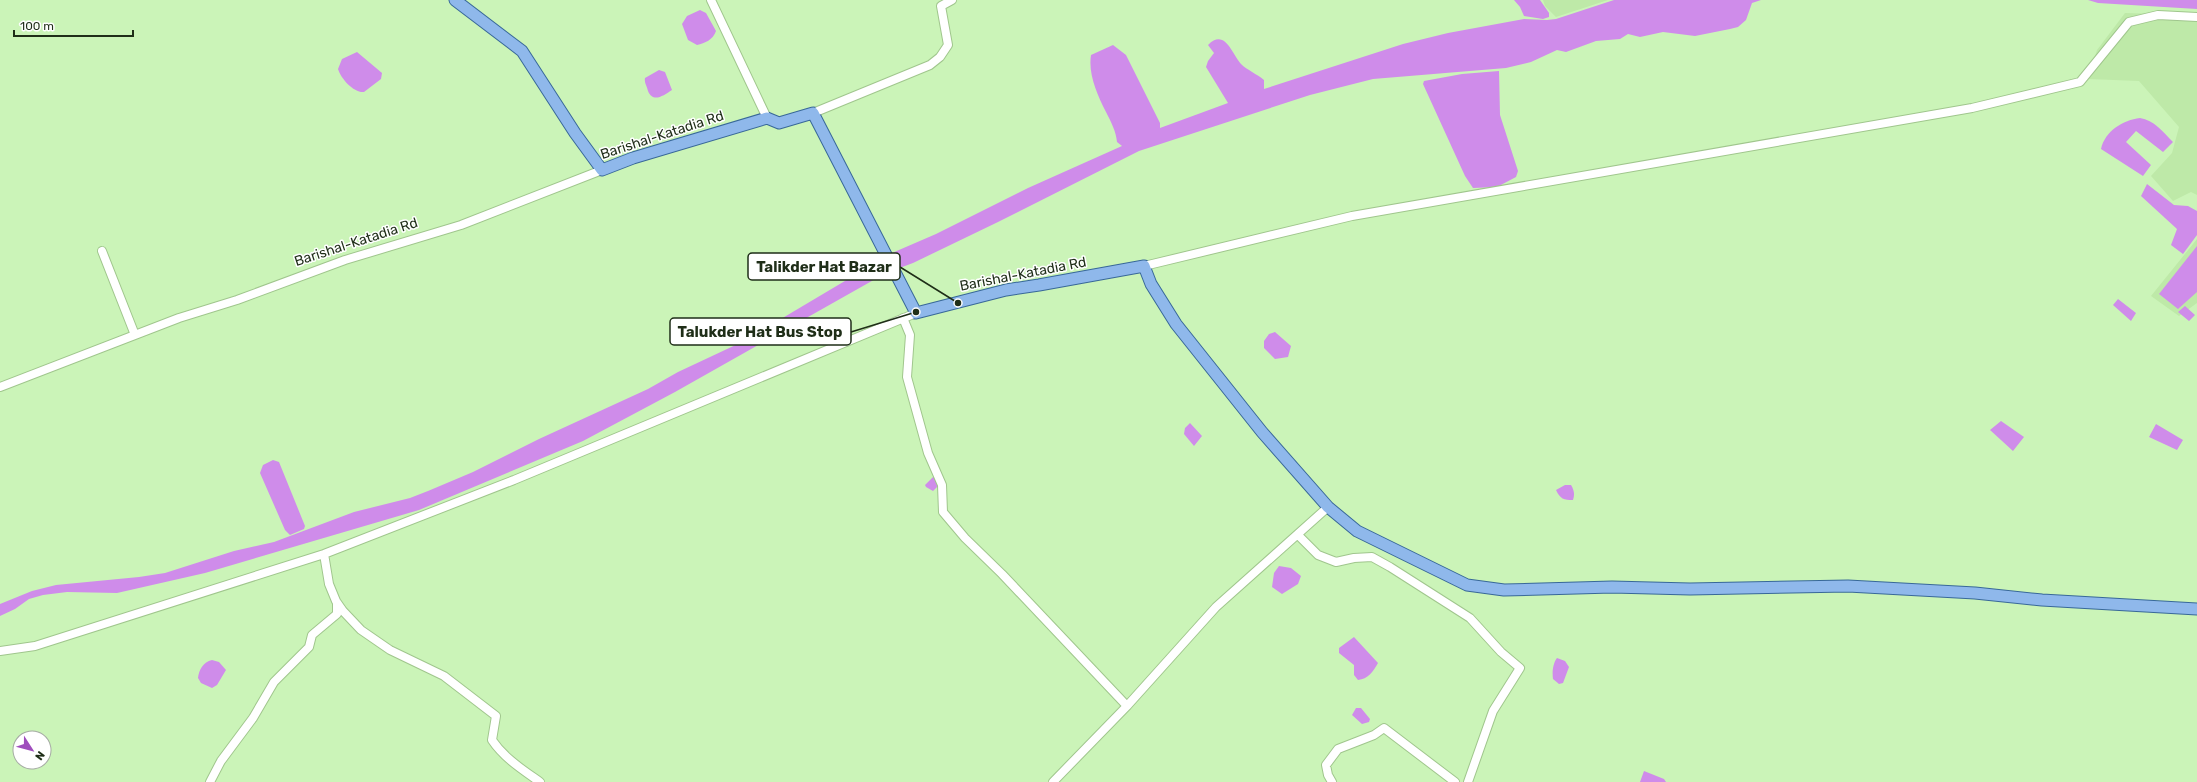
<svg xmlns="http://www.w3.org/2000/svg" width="2197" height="782" font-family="Rubik,sans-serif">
	<rect width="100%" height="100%" fill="#cbf4b8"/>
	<path fill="#bee9a8" d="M1543,0H1608L1556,17L1545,6Z
		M2125,13L2197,15V195L2191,192L2173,201L2151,176L2172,153L2179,127L2139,81L2088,79L2097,50Z
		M2197,239V303L2179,316L2151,296Z"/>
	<path fill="#cf8cea" d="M1514,0H1540L1549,13V17L1543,19L1524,16L1520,7Z
		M1614,0H1761L1752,3L1746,20L1738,27L1730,29L1695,36L1663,32L1640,37L1628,34L1620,39L1596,41L1566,52L1557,50L1531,62L1506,68L1373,79L1310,95L1139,151L998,222L913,263L886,273L675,392L583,441L419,510L205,573L117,593L67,592L43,595L29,599L15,609L0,616V604L32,591L56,585L139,577L165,573L234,551L274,542L354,512L410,498L428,491L473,472L539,439L648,389L678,372L742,342L892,253L936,234L1028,188L1122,146L1117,142C1116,131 1111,122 1106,112C1097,94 1088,74 1091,55L1113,45L1126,55L1160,123V128L1228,103L1206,67L1208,61L1214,53L1208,45C1225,28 1232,54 1241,64C1247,70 1257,74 1264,80V89L1403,44L1448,33L1524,19L1547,20L1556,19Z
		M2088,0H2197V9L2098,3Z
		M700,10L706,13L716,31C713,40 705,43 697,45L688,40L682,24L687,16Z
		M357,52L382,73L381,79L364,92C354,93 341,79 338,69L342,59Z
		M659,70L665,72L672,90C663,96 653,103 648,91C647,86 644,83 645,78Z
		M1499,71L1500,115L1518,171L1516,177L1497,187L1473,188L1465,176L1423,84L1424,81L1462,74Z
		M2140,118C2154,120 2163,132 2173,142L2163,152L2136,131L2126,142L2151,165L2143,176L2101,149C2105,131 2123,120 2140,118Z
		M2147,184L2174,205L2188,206L2197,211V235L2183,254L2171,245L2177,229L2141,196Z
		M2197,246V292L2178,309L2159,294Z
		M2118,299L2136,313L2131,321L2113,305Z
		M2185,306L2195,315L2189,321L2178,312Z
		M1275,332L1291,346L1288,357L1275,359L1264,348V341L1269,334Z
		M2001,421L2024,437L2013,451L1990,430Z
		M1190,423L1202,436L1194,446L1184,434L1185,428Z
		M2156,424L2183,440L2177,450L2149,437Z
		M273,460L279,462L305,526L304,529L290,535L285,530L260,473L263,465Z
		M935,475L939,485L933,491L926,487L925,485Z
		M1565,485H1571C1574,490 1575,494 1573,500C1564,500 1560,499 1556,490Z
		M1279,566L1291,568L1301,576L1298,584L1282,594L1272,587L1274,573Z
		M1354,637L1378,663C1373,672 1368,679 1358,680L1354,675V665L1339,653V648Z
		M1557,658L1565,661L1569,667L1563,683L1559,684L1553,679C1552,672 1553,663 1557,658Z
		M212,660L219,662L226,670L217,685L212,688L201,683L198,678C199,670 203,662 212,660Z
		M1356,708H1361L1370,719L1369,722L1362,724L1352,715Z
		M1644,771L1664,779L1666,782H1640Z"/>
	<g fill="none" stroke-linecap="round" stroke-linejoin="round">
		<g stroke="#a0c68d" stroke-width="10">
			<path id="minor" d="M711,0L767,118
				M813,113L930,65L940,57L948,45L941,6L952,0
				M102,251L135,335
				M1144,266L1352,216L1972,108L2080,82L2129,22L2158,15L2197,17
				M903,318L910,335L907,377L928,453L942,485L943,512L965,538L1002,574L1127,706
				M0,387L179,318L237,300L345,260L461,225L602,170
				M1298,535L1318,555L1336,562L1354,558L1372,557L1390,567L1470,618L1501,652L1520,668L1493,711L1468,782
				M324,554L329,584L336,601L343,611L361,630L390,650L444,676L496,716L492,740C504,758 523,770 540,782
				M0,651L35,646L324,554L514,480L916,313
				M210,782L221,761L253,718L274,682L309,647L312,635L337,614V603
				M1053,782L1127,706L1216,607L1328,507
				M1332,782L1328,775L1326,765L1338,749L1374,735L1384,728L1455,782"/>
		</g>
		<g stroke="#386898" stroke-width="13">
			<path id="major" d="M455,0L522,51L575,133L602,170L633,158L767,118L779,123L813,113L916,313L1006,290L1039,285L1144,266L1151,284L1176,324L1262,432L1328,507L1357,531L1467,585L1504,590L1612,587L1690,589L1848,586L1975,593L2042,600L2197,609"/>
		</g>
		<use href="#minor" stroke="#fff" stroke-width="8"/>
		<use href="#major" stroke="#8fb8eb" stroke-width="11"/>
	</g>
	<g text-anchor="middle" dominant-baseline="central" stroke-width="3" stroke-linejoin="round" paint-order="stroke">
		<g font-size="14" fill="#1f2e18" stroke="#fff">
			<text transform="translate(662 135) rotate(-18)">Barishal-Katadia Rd</text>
			<text transform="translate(356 242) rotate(-18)">Barishal-Katadia Rd</text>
			<text transform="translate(1023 274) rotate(-11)">Barishal-Katadia Rd</text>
		</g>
	</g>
	<path fill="none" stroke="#1f2e18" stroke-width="1.5" d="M958 303L900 267M916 312L851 332"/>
	<g fill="#1f2e18" stroke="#fff" stroke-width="1.5">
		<circle cx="958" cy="303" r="4"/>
		<circle cx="916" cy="312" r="4"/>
	</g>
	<g fill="#fff" stroke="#1f2e18" stroke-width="1.5">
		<rect x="748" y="253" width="152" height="27" rx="4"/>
		<rect x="670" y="318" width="181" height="27" rx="4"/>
	</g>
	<g font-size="15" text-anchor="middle" font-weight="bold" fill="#1f2e18">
		<text x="824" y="272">Talikder Hat Bazar</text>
		<text x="760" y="337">Talukder Hat Bus Stop</text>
	</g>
	<g transform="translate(32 750) rotate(126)"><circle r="19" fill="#ffffff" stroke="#a5aba3"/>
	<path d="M0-3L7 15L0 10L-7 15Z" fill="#9f4dbd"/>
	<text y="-6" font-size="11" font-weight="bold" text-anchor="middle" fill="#1f2e18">N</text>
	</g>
	<path d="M14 30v6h119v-6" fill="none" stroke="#1f2e18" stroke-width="2"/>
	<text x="20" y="30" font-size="12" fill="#1f2e18" stroke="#ffffff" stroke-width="3" paint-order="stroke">100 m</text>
</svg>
